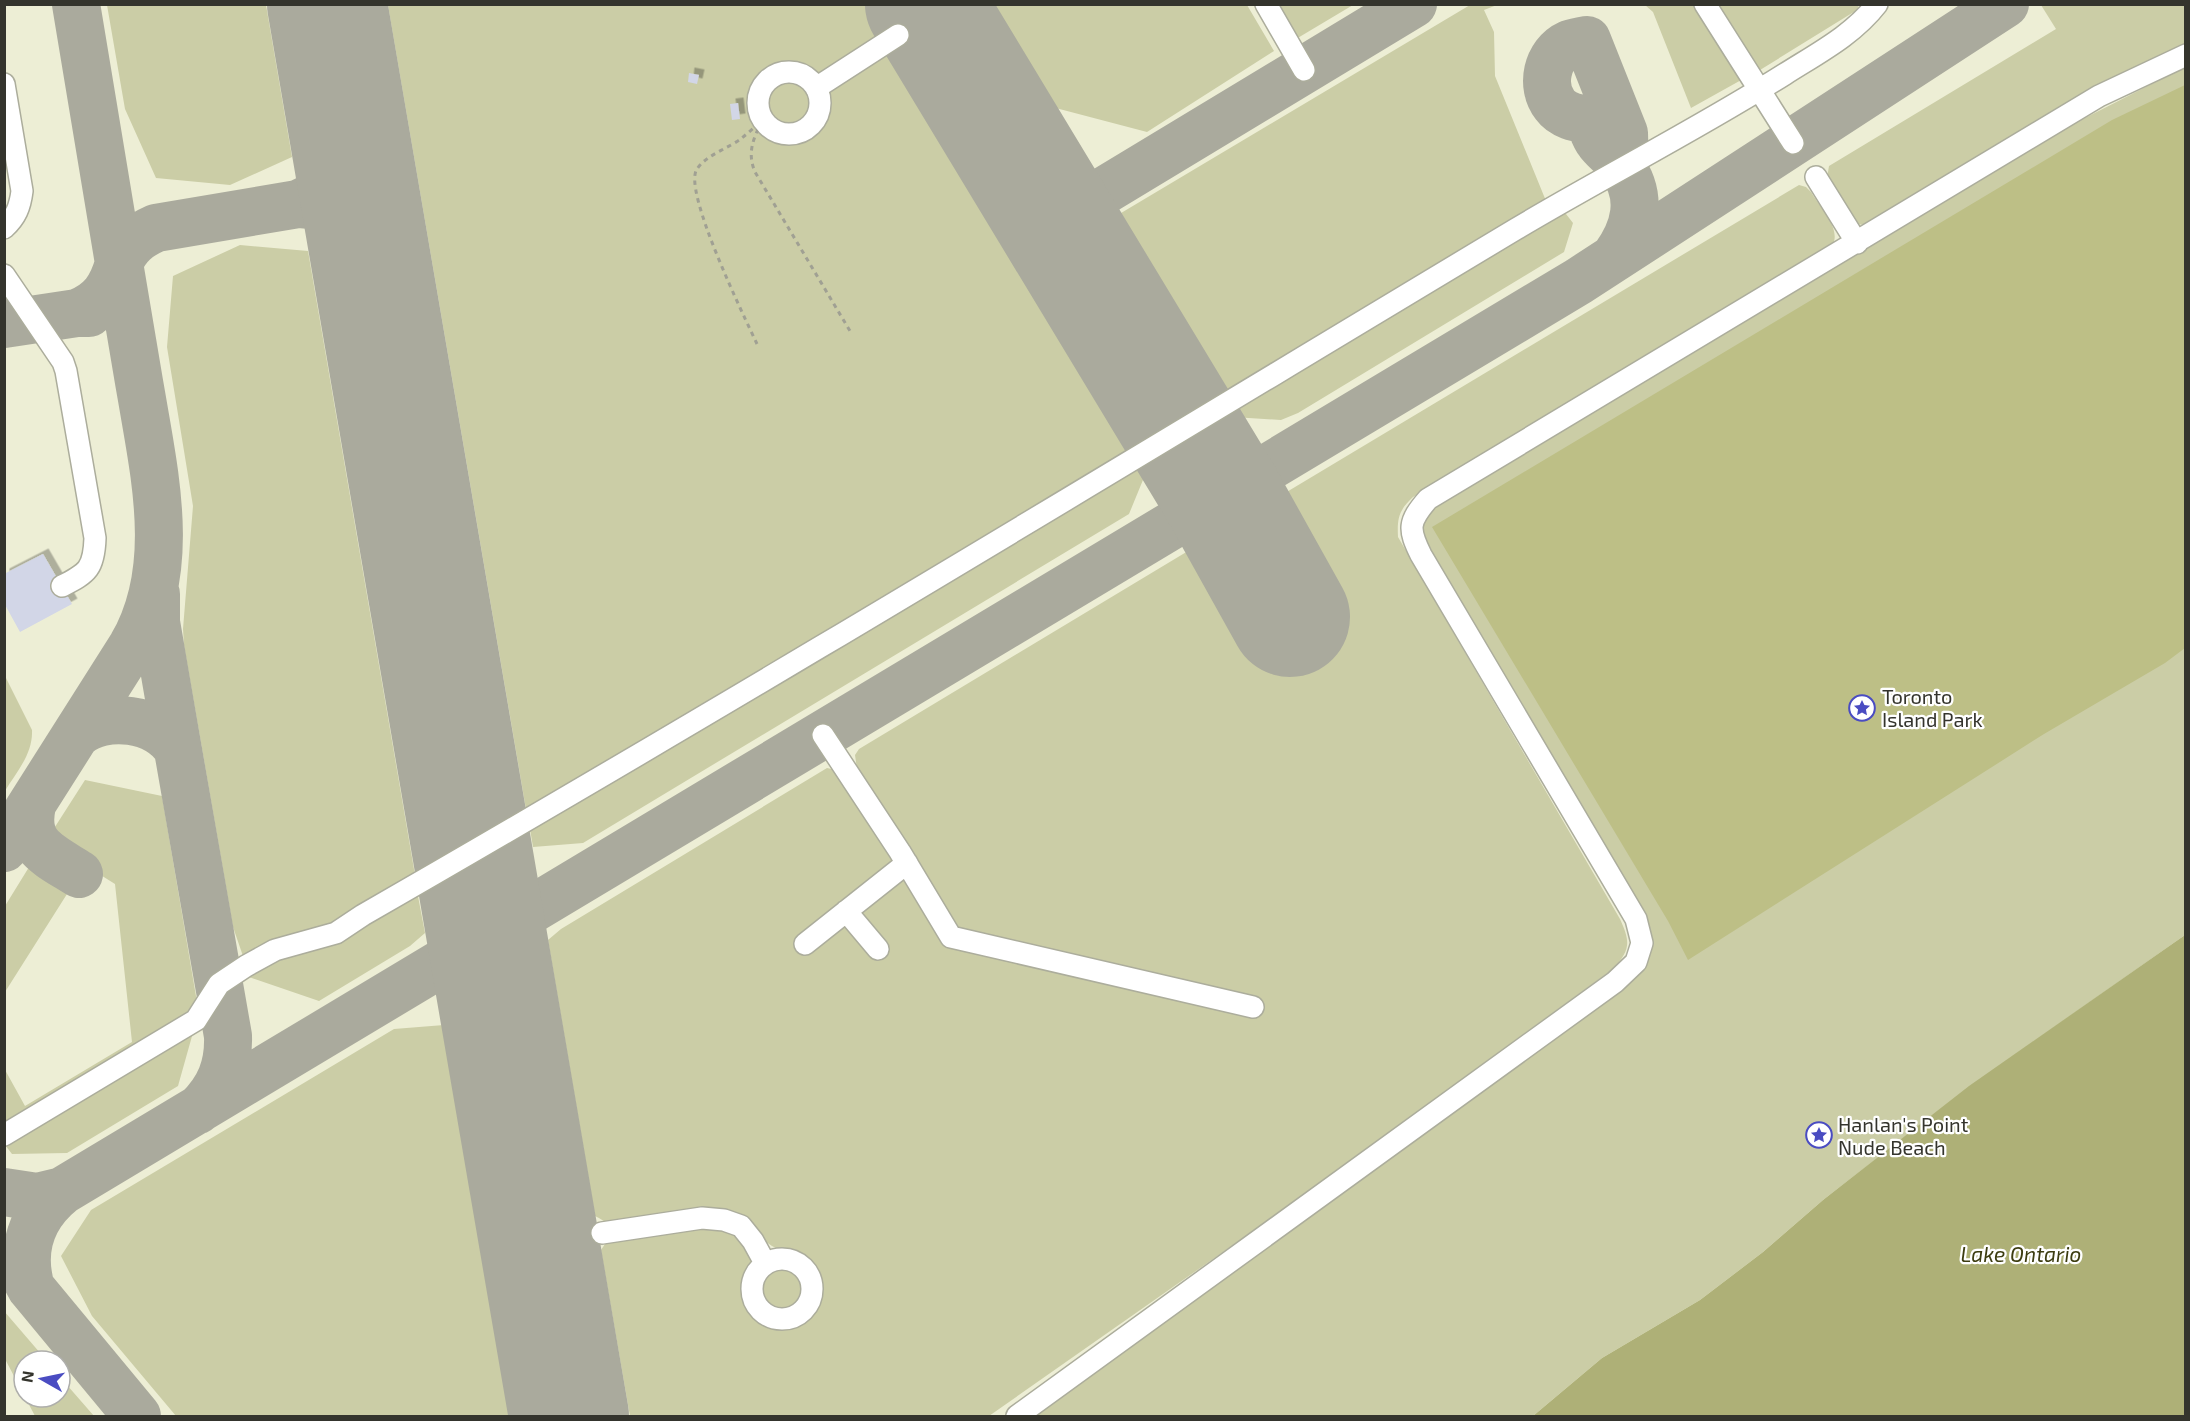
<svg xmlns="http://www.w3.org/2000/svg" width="2190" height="1421" font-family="'Exo 2',sans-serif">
	<defs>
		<filter id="shadow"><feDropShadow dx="5.5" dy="-5.5" stdDeviation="0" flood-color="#0004"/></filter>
	</defs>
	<rect width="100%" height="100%" fill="#f8f9e7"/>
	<path fill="#edeed5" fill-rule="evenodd" d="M2185,4L2186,85L1688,960L1059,1416H7L4,1411V5ZM24,1361H60V1397H24Z"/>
	<path fill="#cbcda6" d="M107,5H266L292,157L230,185L156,178L125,109Z
		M388,5H880L1139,434V446L527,815Z
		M971,5H1247L1274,51L1147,132L1029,101Z
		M1277,5H1353L1296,39Z
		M1470,5H1497L1484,10L1494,32L1495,76L1546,201L1221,397L1209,396L1106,222Z
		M1645,5H1694L1743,79L1691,108L1653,12Z
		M1718,5H1859L1857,10L1760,70Z
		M2041,5H2185V45L1867,225L1855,224L1827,178L1829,166L2056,29Z
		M2185,67V935L1969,1087L1823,1200L1763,1252L1700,1300L1602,1358L1533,1416H1033L1623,989C1647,966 1658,958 1647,924L1423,542L1420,527L1430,510L2081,120Z
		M1799,185L1806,187L1811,192C1819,206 1841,228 1833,244L1413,497C1399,510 1397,518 1398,537L1620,919C1631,943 1630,950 1613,969L1270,1219L989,1416H630L601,1250L607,1241L613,1238L709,1223C728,1224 754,1237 751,1261C749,1276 742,1291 749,1306C758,1323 783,1331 801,1322C824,1309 824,1275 805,1260C796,1253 782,1252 772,1246C752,1234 740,1212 715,1209C691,1207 658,1217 634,1220C627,1221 618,1224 611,1224C606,1223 600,1218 595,1216L548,940L561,929L827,768L836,770L846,778L857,769L855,755L859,749L1198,545H1202L1259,640L1329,599L1270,502Z
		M1560,212L1566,214L1573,223L1564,252L1298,413L1281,420L1233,417L1222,413Z
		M240,245L308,251L415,875L334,926L244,959L233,927L184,645L183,629L193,506L167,347L173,276Z
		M1152,458L1129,514L583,843L533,847L530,829Z
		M5,676L32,730C33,754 17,771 5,791Z
		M85,780L162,796L198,1008L5,1127L4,1068L25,1106L132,1042L115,884L56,847L53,830Z
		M34,859L63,876L67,894L5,992V906Z
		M417,891L425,933L410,946L319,1001L249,977L248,974Z
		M444,1025L509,1416H176L92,1316L61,1256L91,1210L394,1029Z
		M194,1029L178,1086L67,1153L12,1154L5,1145Z
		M759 1289a23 23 0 1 1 46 0a23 23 0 1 1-46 0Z
		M4,1311L47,1361H24V1395L5,1359Z
		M60,1377L94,1416H35L25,1397H60Z"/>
	<path fill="#bdbf86" d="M2185,85V648L2165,663L2044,734L1688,960L1668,921L1432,527L2112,120Z"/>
	<path fill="#aeb077" d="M2185,935V1416H1533L1602,1358L1700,1300L1763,1252L1823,1200L1969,1086Z"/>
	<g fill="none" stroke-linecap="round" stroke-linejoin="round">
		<path stroke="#aaaa9d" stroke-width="48" d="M76,4L119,263C112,288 102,303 77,313
			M298,204C340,187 342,164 348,124
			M1054,221L1413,4
			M1615,257C1635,229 1644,197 1621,166C1615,157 1605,150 1599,142C1594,136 1592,127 1589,120C1577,118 1563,116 1555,105C1540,86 1547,54 1569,44C1575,42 1581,41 1587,40L1624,133L1625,171
			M4,324L77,313H89
			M156,594V622L178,750
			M77,734C104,711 159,717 178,750L228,1036C229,1066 220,1089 198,1110
			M32,805C23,846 49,855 79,874
			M4,848L132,646C176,571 156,481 142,399C134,354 127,309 119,263C127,245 138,236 156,228L298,204C339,205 349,223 370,254
			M4,1192L37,1197L62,1191
			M16,1261L31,1288L137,1416
			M31,1288C20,1250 31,1216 62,1191L1579,281L2005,4"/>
		<path stroke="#aaaa9d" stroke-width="120" d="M327,4L569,1416
			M925,4L1222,495L1290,617"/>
	</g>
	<path fill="#d2d6e7" filter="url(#shadow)" d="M689,73L699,75L697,84L688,82Z
		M738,103L740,119L732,120L730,104Z
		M43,554L72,604L20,632L4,603V574Z"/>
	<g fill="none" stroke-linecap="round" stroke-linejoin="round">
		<g stroke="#acad9c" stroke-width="24">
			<path id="minor" d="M1266,4L1304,70
				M1705,4L1793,143
				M758 103a31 31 0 1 1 62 0a31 31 0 1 1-62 0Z
				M4,84L22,191C20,207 16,217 4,228
				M816,88L898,35
				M1816,177L1857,243
				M4,275L63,362L66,371L95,538C94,568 88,573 62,586
				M823,735L900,852L951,937L1253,1007
				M846,911L878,949
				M805,944L907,863
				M4,1135L196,1020L219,984L246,966L275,950L336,933L363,915C751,692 1133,459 1516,229C1605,176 1698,129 1785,74C1818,53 1853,35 1877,4
				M602,1233L702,1218L724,1220L741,1226L753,1241L765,1263
				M752 1289a30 30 0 1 1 60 0a30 30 0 1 1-60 0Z
				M1017,1416L1615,982L1636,962L1642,943L1636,919L1421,555C1408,529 1408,522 1428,499L2099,96L2186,55"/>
		</g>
		<path stroke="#a0a093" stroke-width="3" stroke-dasharray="4.5 4.5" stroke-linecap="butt" d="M762,121C753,139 747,153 755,172L850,331
			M757,344C745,318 682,190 697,169C706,155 729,148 742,138C749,132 756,126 763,120"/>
		<use href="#minor" stroke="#fff" stroke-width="21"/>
	</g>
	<defs>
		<g id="sight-ring" transform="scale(1.35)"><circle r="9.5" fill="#fff" stroke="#4a4cc2" stroke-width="1.5"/><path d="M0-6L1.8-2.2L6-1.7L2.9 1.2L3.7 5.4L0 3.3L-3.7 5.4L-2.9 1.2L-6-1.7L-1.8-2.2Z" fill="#4a4cc2"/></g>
	</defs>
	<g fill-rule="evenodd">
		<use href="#sight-ring" x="1862" y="708"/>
		<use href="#sight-ring" x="1819" y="1135"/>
	</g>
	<g text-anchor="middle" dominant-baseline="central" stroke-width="4.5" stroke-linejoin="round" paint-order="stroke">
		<g font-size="20" fill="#34342d" stroke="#fff" text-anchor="start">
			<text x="1882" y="696">Toronto<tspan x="1882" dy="23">Island Park</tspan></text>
			<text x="1838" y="1124">Hanlan's Point<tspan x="1838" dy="23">Nude Beach</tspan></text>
		</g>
		<g font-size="21" font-style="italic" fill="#3d3d11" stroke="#fff">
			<text x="2021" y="1253">Lake Ontario</text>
		</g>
	</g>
	<rect width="2190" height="1421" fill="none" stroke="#34342d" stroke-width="12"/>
	<g transform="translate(42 1379) rotate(279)"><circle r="28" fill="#ffffff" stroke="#aeaeab" stroke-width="1.5"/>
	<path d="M0-4.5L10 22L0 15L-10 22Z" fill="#4a4cc2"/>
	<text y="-9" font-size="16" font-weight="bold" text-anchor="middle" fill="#34342d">N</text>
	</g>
</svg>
